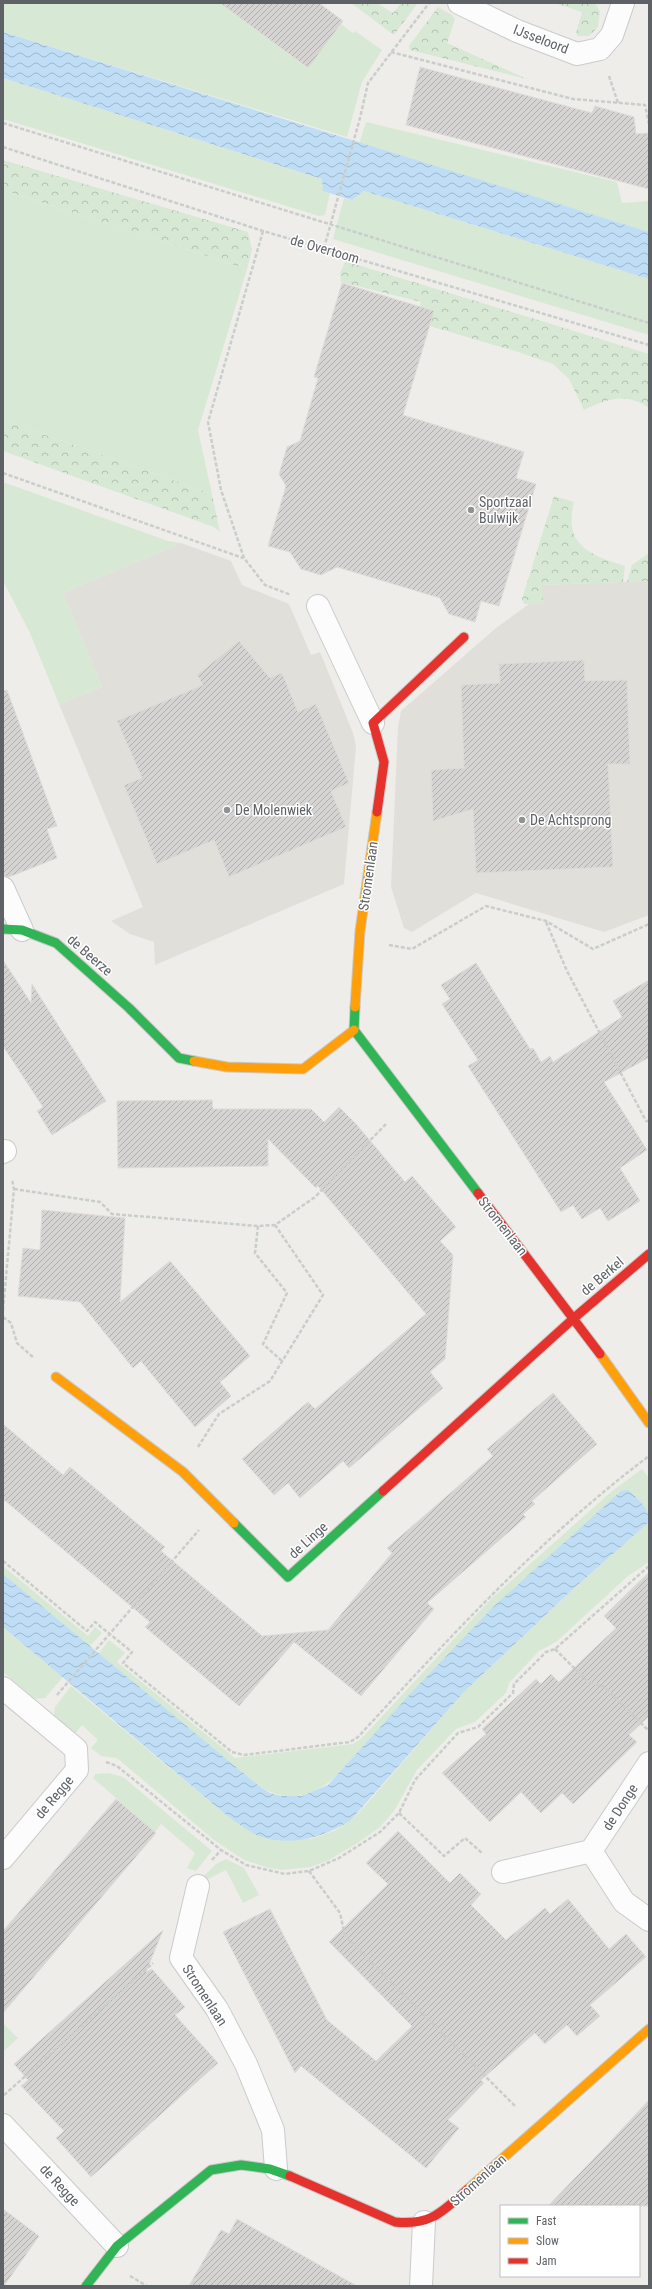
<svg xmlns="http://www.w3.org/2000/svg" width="652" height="2289" font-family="'Roboto Condensed',sans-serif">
	<defs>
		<pattern id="forest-crowns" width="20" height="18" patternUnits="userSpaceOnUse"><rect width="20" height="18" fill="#d7e9d5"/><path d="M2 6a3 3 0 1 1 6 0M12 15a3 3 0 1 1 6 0" fill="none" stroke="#b2c0b1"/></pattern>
		<pattern id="water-waves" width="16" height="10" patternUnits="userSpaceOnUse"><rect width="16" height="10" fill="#bfdef6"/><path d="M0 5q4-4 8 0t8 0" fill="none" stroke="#9eb7cb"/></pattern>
		<pattern id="building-hatch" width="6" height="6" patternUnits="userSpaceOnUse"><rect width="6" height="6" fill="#d5d4d2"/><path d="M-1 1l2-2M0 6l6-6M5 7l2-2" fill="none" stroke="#b0afae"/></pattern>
	</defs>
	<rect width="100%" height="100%" fill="#eeede9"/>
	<path fill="#e1dfd9" d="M181,543L231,561L242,585L289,604L311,655L320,652L353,733L356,746L344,884L155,965L154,942L130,934L111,921L143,907L59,704L102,687L63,593Z
		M649,581V915L604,932L476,893L412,932L404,928L391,887L398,727L401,711L496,628L529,604H543L541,585Z"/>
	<path fill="#d7e9d5" d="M3,3H220L307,68L341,24L353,33L355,31L382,50L362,82L347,137L3,32Z
		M3,78L322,179L330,193L325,215L319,216L3,119Z
		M366,122L617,182L622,203L649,201V232L359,144Z
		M3,190L247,269L198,430L212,494L3,420Z
		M364,191L649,279V335L333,239L344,198L352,200Z
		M3,482L168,541L181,543L63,593L102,687L59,704L30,633L3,581Z
		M642,1469L649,1478V1562L628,1576L556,1642L539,1651L509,1683L506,1693L475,1722L456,1729L417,1770L394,1811L380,1827L359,1842L329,1860L311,1867L282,1870L266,1867L244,1860L214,1840L117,1758L101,1756L91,1748L98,1740L82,1725L75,1734L54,1716L55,1707L71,1686L225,1814L258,1835L311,1839L334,1831L350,1821L364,1807L464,1692L571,1591L648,1523L340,1772C317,1796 289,1805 259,1786L98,1654L109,1640L125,1653L117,1662L235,1758L353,1744L361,1739L492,1598L612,1491Z
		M3,1566L88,1636L95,1627L102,1633L89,1647L3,1574Z
		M3,1627L63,1677L45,1698L35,1699L3,1672Z
		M109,1773L123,1777L212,1851L196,1871L187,1868L195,1853L161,1824L155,1832L93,1778L95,1774Z
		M226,1859L244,1868L259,1895L243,1903L226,1870L204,1881L202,1878L216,1864Z
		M3,2023L18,2038L3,2052Z"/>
	<path fill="url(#forest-crowns)" d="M351,3H377L393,13L401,3H418L394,35Z
		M554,3H595L600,11L598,27L589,36H578L576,33L582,12Z
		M438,7L452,15L455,19L447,43L527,79L410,50L409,46Z
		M3,160L248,232L252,250L247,269L3,190Z
		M345,261L649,354V408C625,392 608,399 584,410L569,379L553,364L518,352L416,322L421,302L341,282L340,274Z
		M3,420L212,494L220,532L214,527L3,451Z
		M554,496L574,502C563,545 590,555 625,566L623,582L542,585L543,604H524L522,599Z
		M649,553V581L627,582L632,565Z"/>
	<path fill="url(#water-waves)" d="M3,32L649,232V279L364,191L352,200L323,191L322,179L3,78Z
		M628,1490C637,1498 652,1510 648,1523L571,1591L464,1692L350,1821C322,1838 290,1847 259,1836C247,1831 235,1821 225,1814L3,1627V1574L259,1786L270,1793L281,1796H302L328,1785L410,1694L493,1607L621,1491Z"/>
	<path fill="url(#building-hatch)" stroke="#dddcd8" d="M220,3H319L343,21L308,68Z
		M420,67L592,113L595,106L634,117L636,134L649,133V189L406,125Z
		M342,283L434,311L403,415L524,452L516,478L536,484L499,606L481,601L475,622L449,614L440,598L337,567L321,575L301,569L290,552L268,546L286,486L279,474L287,447L300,441L318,378L314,377Z
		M239,641L270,678L282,673L298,712L316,704L349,783L331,791L346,827L229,877L214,840L157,864L124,785L142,778L117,721L203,685L197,675Z
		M584,660L585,681L627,680L630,764H608L613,867L476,873L473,809L433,821L431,770L464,768L461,685L500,683L499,664Z
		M7,690L57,826L47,829L57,858L9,877L3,876V691Z
		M3,960L31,1003L32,984L106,1101L52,1135L37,1111L43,1107L3,1046Z
		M476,963L530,1049L533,1048L541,1062L550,1056L553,1062L622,1017L613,1001L649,980V1060L648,1058L604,1082L647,1150L620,1168L640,1201L608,1221L600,1208L582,1219L573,1205L561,1212L468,1066L478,1060L442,1004L450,999L441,985Z
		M212,1100L213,1109H311L324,1122L339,1107L356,1124L405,1182L412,1176L456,1227L440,1241L453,1255L447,1335L445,1359L430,1372L443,1388L349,1468L343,1461L300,1498L288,1483L274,1495L242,1459L308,1402L315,1409L426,1314L318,1186L316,1188L268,1139V1166L118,1168L117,1101Z
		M42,1210L125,1218L120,1302L170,1261L250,1356L220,1382L231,1396L195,1427L141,1361L133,1368L80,1302L18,1296L23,1248L40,1250Z
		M553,1393L597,1444L532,1501L535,1504L523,1514L526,1517L427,1603L434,1609L361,1696L294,1642L239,1706L145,1627L150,1622L3,1499V1424L63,1475L70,1467L165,1547L161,1551L262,1636L328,1630L392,1553L387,1548L493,1456L487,1449Z
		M649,1572V1716L629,1735L637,1742L573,1804L562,1793L541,1813L521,1792L490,1822L442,1773L486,1734L482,1729L536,1679L541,1684L551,1674L559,1682L616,1628L604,1616Z
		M116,1799L156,1833L3,2013V1931Z
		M398,1831L450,1883L460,1873L481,1894L471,1905L506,1940L545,1908L550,1914L568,1899L609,1949L626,1934L646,1957L590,2005L600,2016L577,2036L567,2025L545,2044L535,2033L481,2080L484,2083L448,2120L459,2128L426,2168L301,2066L295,2073L223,1932L270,1909L327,2020L376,2061L412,2026L329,1942L388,1884L366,1863Z
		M163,1930L146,1972L152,1969L185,2007L175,2015L218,2063L91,2177L56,2138L64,2131L21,2086L28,2080L14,2064Z
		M649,2100V2206H548L606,2146Z
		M3,2209L39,2236L4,2286H3Z
		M237,2219L357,2286H189L221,2230L229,2234Z"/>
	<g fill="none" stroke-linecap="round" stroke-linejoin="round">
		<g stroke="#cacbcb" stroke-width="24">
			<path id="street" d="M459,3L517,31L577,54L600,49L612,35L623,3
				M318,606L373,723
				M3,888L22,930
				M3,1152L5,1151
				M3,1688L76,1749L77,1770L3,1858
				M649,1763L591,1851L624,1902L649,1920
				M503,1872L591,1851
				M198,1886L181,1958L217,2009L246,2064L273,2130L276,2169
				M3,2125L117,2246
				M421,2286L424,2222"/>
		</g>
		<g stroke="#c9c9c9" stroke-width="11">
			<path id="fast" d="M3,929L22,930L56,943L129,1008L179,1058L194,1061
				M355,1007L354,1030L478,1193
				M234,1523L288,1577L383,1491
				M86,2286L117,2246L211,2170L241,2165L270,2169L290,2176"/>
		</g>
		<g stroke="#c9c9c9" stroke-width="11">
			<path id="slow" d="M355,1007L360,931L377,812
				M194,1061L227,1067L303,1069L354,1030
				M600,1354L649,1423
				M56,1377L183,1472L234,1523
				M468,2189L649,2029"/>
		</g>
		<g stroke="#c9c9c9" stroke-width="11">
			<path id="jam" d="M377,812L384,762L373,723L464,637
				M478,1193L600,1354
				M383,1491L574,1318L649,1254
				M290,2176L395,2222C431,2226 443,2211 468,2189"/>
		</g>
		<path stroke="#c9cecb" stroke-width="2.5" stroke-dasharray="4 2" stroke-linecap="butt" d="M391,52L573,99L645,105L649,124
			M609,76L618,103
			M3,123L649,323
			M3,147L263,231L649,345
			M263,231L208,422L221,490L244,558L265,585L291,595
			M324,248L360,118L368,83L429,3
			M3,473L243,558
			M546,922L567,971L646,1121H649
			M389,945L412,949L486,906L546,921L593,949L649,924
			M14,1189L100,1202L112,1214L258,1226L275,1225L315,1197L387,1123
			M258,1226L255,1253L287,1293L263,1344L282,1361
			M3,1310L14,1189L12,1179
			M3,1317L11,1323L17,1343L34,1358
			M198,1447L219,1414L270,1381L323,1295L275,1225
			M3,1561L87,1631L95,1622L132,1652L123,1663L232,1752L244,1755L350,1742L358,1737C449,1638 541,1537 649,1456
			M555,1649L587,1681L604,1687L649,1731
			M57,1695L199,1530
			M106,1762L117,1766L221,1850L246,1865L285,1874L309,1871L339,1858L380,1832L399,1813L415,1780L458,1733L478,1727L513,1693L514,1684L546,1652L555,1649L649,1566
			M399,1813L444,1856L465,1838L482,1853
			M212,1860L221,1850
			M309,1871L340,1913L345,1936L516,2107
			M4,2095L153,1963
			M130,2276L147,2286"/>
		<use href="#street" stroke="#fcfcfc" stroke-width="22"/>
		<use href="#fast" stroke="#30b455" stroke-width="9"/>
		<use href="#slow" stroke="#ff9f0a" stroke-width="9"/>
		<use href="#jam" stroke="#e5322d" stroke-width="9"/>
	</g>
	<g fill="#909394" stroke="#fff" stroke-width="1.5">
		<circle cx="471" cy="510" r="4"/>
		<circle cx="227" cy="810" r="4"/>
		<circle cx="522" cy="820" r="4"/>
	</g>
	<g text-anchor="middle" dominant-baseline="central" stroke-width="3" stroke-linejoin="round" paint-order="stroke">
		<g font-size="14" fill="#5e6266" stroke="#fff">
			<text transform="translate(541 39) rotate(21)">IJsseloord</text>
			<text transform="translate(325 249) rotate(16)">de Overtoom</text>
			<text transform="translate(368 876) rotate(-82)">Stromenlaan</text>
			<text transform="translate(90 955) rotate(41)">de Beerze</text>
			<text transform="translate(503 1226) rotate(52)">Stromenlaan</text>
			<text transform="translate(602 1276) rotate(-40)">de Berkel</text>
			<text transform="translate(308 1540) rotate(-42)">de Linge</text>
			<text transform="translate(54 1797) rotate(-50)">de Regge</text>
			<text transform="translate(620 1807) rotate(-57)">de Donge</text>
			<text transform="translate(205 1995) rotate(57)">Stromenlaan</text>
			<text transform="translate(478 2180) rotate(-42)">Stromenlaan</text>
			<text transform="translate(60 2185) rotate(47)">de Regge</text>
		</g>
		<g font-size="14" fill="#5e6266" stroke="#fff" text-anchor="start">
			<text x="479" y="502">Sportzaal<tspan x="479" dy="16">Bulwijk</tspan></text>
			<text x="235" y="810">De Molenwiek</text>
			<text x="530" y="820">De Achtsprong</text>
		</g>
	</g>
	<rect width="652" height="2289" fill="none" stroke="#5e6266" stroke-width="8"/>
	<rect x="500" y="2205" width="140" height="72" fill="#ffffff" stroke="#bfc0c2"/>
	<rect x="508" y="2218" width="20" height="6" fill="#30b455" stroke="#bfc0c2"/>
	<text x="536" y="2225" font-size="12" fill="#5e6266">Fast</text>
	<rect x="508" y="2238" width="20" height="6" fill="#ff9f0a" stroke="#bfc0c2"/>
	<text x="536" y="2245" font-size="12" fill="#5e6266">Slow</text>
	<rect x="508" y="2258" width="20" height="6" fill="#e5322d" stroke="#bfc0c2"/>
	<text x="536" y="2265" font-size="12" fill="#5e6266">Jam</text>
</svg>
